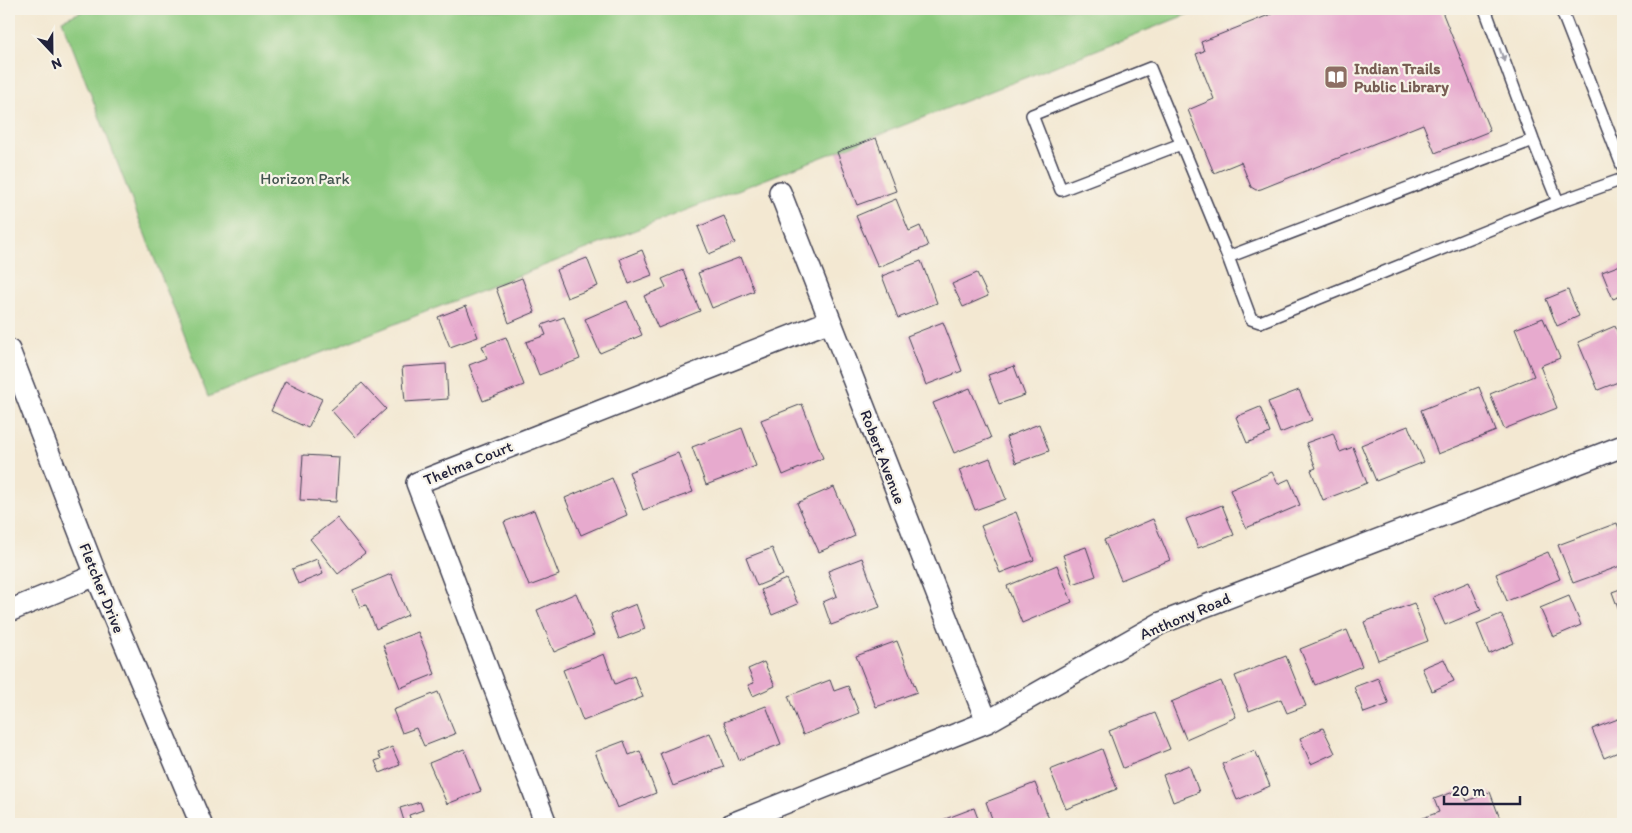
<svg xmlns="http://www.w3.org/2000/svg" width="1632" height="833" font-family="Itim,sans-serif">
	<rect width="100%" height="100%" fill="#f7f3e8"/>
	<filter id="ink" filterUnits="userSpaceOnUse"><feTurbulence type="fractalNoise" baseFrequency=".02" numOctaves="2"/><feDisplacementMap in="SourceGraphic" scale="10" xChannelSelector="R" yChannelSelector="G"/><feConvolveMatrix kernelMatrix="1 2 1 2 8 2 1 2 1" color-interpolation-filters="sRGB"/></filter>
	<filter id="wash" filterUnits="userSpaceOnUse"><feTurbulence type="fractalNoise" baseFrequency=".0096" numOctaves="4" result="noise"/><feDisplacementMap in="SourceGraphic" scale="20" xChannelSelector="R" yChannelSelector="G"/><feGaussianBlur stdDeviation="1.12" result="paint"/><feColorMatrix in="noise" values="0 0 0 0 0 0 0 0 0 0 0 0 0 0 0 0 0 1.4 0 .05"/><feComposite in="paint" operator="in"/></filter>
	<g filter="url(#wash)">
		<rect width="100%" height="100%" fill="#f3e8d2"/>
		<path fill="#8dca7f" stroke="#58765d" d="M88,9H1201L208,397L62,20Z"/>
		<g id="blocks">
			<path fill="#e7aace" d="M1284,9H1441L1490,131L1435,153L1423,124L1261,189L1256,190L1251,187L1241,162L1214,173L1188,110L1214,99L1196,54L1204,51L1201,42Z
				M876,138L896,191L857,205L837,152Z
				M896,199L909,231L920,226L928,246L878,267L856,216Z
				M724,216L735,243L709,254L698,227Z
				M642,250L652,275L629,284L620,259Z
				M741,257L754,291L712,308L698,273Z
				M587,258L598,286L567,298L556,270Z
				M921,261L937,303L898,318L882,276Z
				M1623,264V295L1613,299L1602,272Z
				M683,270L700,311L658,328L644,296L666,287L662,279Z
				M977,273L988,296L963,307L952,284Z
				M522,278L535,312L509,323L496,288Z
				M1568,290L1579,316L1557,326L1546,299Z
				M627,301L642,335L600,353L585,319Z
				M466,306L478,337L450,347L438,317Z
				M564,317L580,359L539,375L526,342L546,335L542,325Z
				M1543,318L1560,358L1540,366L1557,408L1504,429L1490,394L1534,376L1515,329Z
				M943,322L962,371L926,385L907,336Z
				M1615,326L1623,345V380L1598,390L1578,342Z
				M506,337L524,385L483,401L469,365L487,358L482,346Z
				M446,364L448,399L405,402L402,367Z
				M1014,366L1025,395L999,404L988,375Z
				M285,381L322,399L308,428L271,411Z
				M362,383L386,409L355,437L331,410Z
				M1479,387L1496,431L1438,454L1421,410Z
				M970,388L991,438L954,453L933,403Z
				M1299,390L1312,420L1280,433L1268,402Z
				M802,404L823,458L783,475L761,420Z
				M1260,407L1270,433L1247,443L1236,417Z
				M1039,424L1049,451L1016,463L1006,437Z
				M1408,426L1424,462L1376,481L1361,445Z
				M742,428L756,466L706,485L692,447Z
				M1333,433L1340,452L1353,447L1367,483L1323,500L1311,470L1316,468L1306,443Z
				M678,453L693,492L643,510L629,472Z
				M303,455L339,457L336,502L300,500Z
				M990,458L1006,499L975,510L959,470Z
				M1272,472L1278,484L1289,479L1300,505L1246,528L1230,490Z
				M612,478L627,515L581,535L565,498Z
				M834,487L855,536L819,552L797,503Z
				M1222,505L1234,535L1198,548L1186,519Z
				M534,510L559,575L529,586L504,522Z
				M1016,512L1034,560L1000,573L981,526Z
				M337,518L365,553L338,574L310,539Z
				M1153,519L1170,560L1121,580L1104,540Z
				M1617,523L1623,540V565L1573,583L1558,545Z
				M1086,547L1096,576L1073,584L1063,555Z
				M772,548L783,575L757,586L746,558Z
				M1548,552L1560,579L1507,601L1496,574Z
				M862,558L880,607L831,625L823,602L837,596L828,571Z
				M317,559L323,574L298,584L292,569Z
				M1057,565L1072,602L1022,623L1007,586Z
				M391,574L408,615L376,629L366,605L360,607L353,590Z
				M786,579L798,604L772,615L761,590Z
				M1469,582L1481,610L1445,625L1433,597Z
				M1623,588V622L1612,592Z
				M576,593L594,635L554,652L537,610Z
				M1569,596L1581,625L1553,637L1540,608Z
				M1414,603L1428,641L1378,660L1364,622Z
				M636,604L645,629L619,639L610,615Z
				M1501,614L1514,643L1489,654L1477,624Z
				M1347,630L1362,666L1315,685L1300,649Z
				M418,632L435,674L400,688L383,645Z
				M897,641L917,692L876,707L856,656Z
				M604,654L615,684L634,676L643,697L583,721L563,670Z
				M1286,656L1306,706L1287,713L1281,699L1249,711L1235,676Z
				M1444,659L1454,681L1432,691L1422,668Z
				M764,662L775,686L753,696L748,685L754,683L748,669Z
				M1378,678L1389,704L1364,713L1354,687Z
				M830,680L834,691L848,686L859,713L803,735L788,696Z
				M1221,681L1236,717L1186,739L1171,702Z
				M438,692L455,734L424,746L416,728L402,733L393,710Z
				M766,706L781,744L739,760L724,722Z
				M1155,713L1170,749L1123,768L1109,731Z
				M1618,719L1623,730V750L1604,758L1592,729Z
				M1323,728L1335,753L1311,764L1300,738Z
				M710,733L724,767L673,786L660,753Z
				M624,741L629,755L640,751L656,793L617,808L595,752Z
				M392,747L400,765L380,773L375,761L381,759L378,753Z
				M464,749L481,791L447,804L429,763Z
				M1102,749L1117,789L1066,809L1050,770Z
				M1255,750L1270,786L1237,800L1222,764Z
				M1189,765L1199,792L1173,802L1163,775Z
				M1035,783L1049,819L1036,824H994L986,802Z
				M1462,789L1467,801L1490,792L1502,824H1418L1417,820L1439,812L1434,799Z
				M420,802L423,810L409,815L412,824H405L400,808Z
				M974,808L980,824H932Z"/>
		</g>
	</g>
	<g filter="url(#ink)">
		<use href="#blocks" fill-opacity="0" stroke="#414052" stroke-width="1"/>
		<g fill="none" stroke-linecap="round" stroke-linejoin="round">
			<g stroke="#414052" stroke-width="14">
				<path id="service" d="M1485,9L1533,140L1558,202
					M1561,9L1623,168
					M1533,140L1228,257L1251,319L1260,322L1558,202L1623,179
					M1181,144L1061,190L1032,115L1150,68L1228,257"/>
			</g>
			<g stroke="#414052" stroke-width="24">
				<path id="minor" d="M780,192L987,722
					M9,350L96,575L201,824
					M9,611L96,575
					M546,824L417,483L830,321
					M732,824L987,722L1161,623L1623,446"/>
			</g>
			<use href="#service" stroke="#fff" stroke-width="11"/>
			<use href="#minor" stroke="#fff" stroke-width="21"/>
		</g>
		<defs><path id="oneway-solid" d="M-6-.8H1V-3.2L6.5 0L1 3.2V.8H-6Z" transform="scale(1.25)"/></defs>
		<use fill="#9c9ca7" href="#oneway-solid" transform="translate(1502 55) rotate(70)"/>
	</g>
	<defs>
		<g id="library-square" transform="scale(1.25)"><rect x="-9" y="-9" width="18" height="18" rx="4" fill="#8d6e63" stroke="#f7f3e8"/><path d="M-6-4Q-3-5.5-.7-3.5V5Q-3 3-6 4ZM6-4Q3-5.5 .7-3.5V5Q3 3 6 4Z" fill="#fff"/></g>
	</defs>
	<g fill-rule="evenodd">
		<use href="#library-square" x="1336" y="77"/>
	</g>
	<g text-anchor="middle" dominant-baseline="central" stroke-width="4.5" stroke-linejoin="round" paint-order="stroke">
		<g font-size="16" font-weight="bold" fill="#785e54" stroke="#f7f3e8" text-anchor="start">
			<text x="1354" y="68">Indian Trails<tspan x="1354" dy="18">Public Library</tspan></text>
		</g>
		<g font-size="16" fill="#42544f" stroke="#f7f3e8">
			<text x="305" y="178">Horizon Park</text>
		</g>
		<g font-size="16" fill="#22223b" stroke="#f7f3e8">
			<text transform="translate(883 457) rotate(69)">Robert Avenue</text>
			<text transform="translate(468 463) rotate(-22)">Thelma Court</text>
			<text transform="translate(102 588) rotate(68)">Fletcher Drive</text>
			<text transform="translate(1185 616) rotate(-23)">Anthony Road</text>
		</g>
	</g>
	<rect width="1632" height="833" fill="none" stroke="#f7f3e8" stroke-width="30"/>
	<g transform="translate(52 52) rotate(158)" stroke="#f7f3e8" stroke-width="4" paint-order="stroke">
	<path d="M0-4L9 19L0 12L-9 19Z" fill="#22223b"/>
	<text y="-8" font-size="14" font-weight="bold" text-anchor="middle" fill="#22223b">N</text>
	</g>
	<path d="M1444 796v8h76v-8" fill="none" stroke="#22223b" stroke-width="2.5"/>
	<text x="1452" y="796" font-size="15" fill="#22223b" stroke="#f7f3e8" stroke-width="4" paint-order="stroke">20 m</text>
</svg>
